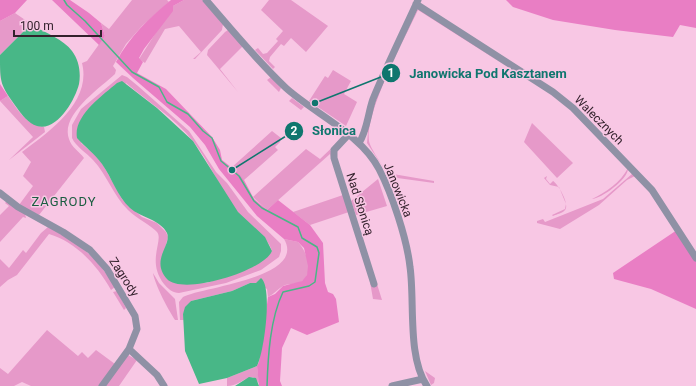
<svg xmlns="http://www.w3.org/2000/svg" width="696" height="386" font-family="Roboto,sans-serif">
	<rect width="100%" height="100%" fill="#f8c7e4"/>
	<path fill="#e699c9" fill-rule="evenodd" d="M132,0H167L169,2L142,26L126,44L113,66L116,70L115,74C100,88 60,115 69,139C71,147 80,152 84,158L39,215L19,205L33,186L23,176L31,162L22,152C49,132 92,102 82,63L87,61L105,36L101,23L109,29Z
		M184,0H202L223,24L222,30L195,59H193L201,52L179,26L165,29L145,63L139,59L173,6Z
		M269,0H291L328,26L306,52L291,38L284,46L281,44L270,57L269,61L275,67L273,69L255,50L258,48L263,54L267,53L278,41L276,39L283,31L261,10Z
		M418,8L514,71L418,10C405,38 365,112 369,141C370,148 383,166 387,173L434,181V183L390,177L396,197L387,173L367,143L368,132H366L379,91Z
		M15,13L34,26H29L0,55V21Z
		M228,30L243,46L220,69L238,92L207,55L208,50L225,32Z
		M333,70L351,81L344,94L357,102L346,126L315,105L313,102L312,103L309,101L325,76L328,78Z
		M122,75L127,77L138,86L189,131L216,172L227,183L248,212L281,244V251L279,257L261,270L226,283L179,293C173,293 168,289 164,284C146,261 164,240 157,232C152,226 136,218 128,210C113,195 107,175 93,160C86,152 76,147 72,138V125L81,109ZM126,83C148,102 175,118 193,141C210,163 221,190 238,213C249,227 267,234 272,251L254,266L207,283L168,279L161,264L168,237L166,232L157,223L142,217L122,199L103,165L96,156L81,143Z
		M271,77L281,88L279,92L267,80Z
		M8,96C18,110 26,125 44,127L45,132L9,160L33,137L0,101Z
		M292,98L304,107L301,110L289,101Z
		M532,123L573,163L557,178L524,142Z
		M272,131L281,138L280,142L275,147L278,150L244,180L231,168Z
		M342,138L330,151L333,150V164L330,154L267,210L253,197L306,149L320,159Z
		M628,168C629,179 601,199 592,199C605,193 621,182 628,168Z
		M632,174H634L654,197L635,176L627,180L599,205L560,229L537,223V221L543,219L545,222L603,199Z
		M547,176L546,179L550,184L553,181C558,184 570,204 565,210C563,213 557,214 553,216L552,215L565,209L566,204L559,187L550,185L544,178Z
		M378,179L387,206L356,215L351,201Z
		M343,195L349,212L310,225L293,212Z
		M7,201L25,214L26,218L23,217L0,242V215L9,206L5,203Z
		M48,227C81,245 95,255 115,287L111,290C97,265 76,242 49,234L17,275L8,280L0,287V259L9,268L23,250L26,253L41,233Z
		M284,239L298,242C306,250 315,273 302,281C297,285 288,283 283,286C278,289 274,294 268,297L267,289L256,283H250L232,291L191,301L183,314L184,320H180L179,302L183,297C202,287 307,278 284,239Z
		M153,273L159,283L175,299L178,320H175C168,309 155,285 153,273Z
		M370,282L377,284L382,300L373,299Z
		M117,291L126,308L124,310L113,292Z
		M47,330L78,356L82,352L88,358L96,350L115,364L101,386H31L22,382L14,386H0V368L8,374Z
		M128,355L137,360L119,386H104Z
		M257,366L259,383L253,377C243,378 238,386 227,386V378Z
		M425,371L435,378L434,383L431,385Z"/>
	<path fill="#e97ec4" d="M0,0H27L15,13L0,21Z
		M52,0H70L89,13L101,23L105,36L99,45Z
		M171,0H184L173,6V11L144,49L139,58L143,62L137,73L166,89L212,137L220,150L222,160L236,171L244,180L254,199L267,210L278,200L310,225L323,243L325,283L328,292L333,294L336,299L339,322L307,335L291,328L282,348L280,381L282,386H259L257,366L259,362L268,297L275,294L283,286L302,281L307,275L308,266L304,248L298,242L284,239L257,216L219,169L205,145L190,127L133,78L116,62C130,36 149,18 171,0Z
		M506,0H696V28L680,25L673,37L615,30L553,20L513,7Z
		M0,84L8,96L0,101Z
		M677,230L696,261V309L651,289L614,279L613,273Z"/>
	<path fill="#48b787" d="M29,26H34C46,33 64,40 72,51C79,60 81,73 79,84C75,100 57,132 37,126C28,123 22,115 17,108C0,84 0,84 0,55Z
		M122,81L157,108L193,141L238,212L265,237L272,251C264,271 183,296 167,279C150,260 172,245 167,233C161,220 140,217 130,208C117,196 112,178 102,164C95,154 85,147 77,138C73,116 103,95 117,83Z
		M261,278C273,287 264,353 257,366L227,378L199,384L185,351L183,314L185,307L191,301L232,291L250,283H256Z
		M249,377L256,378L259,386H235Z"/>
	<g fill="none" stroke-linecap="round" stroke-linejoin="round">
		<path stroke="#48b787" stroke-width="1.5" d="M64,0L67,5L85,21L132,72L159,87L167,102L188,114L203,131L212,138L221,161L239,176L254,201L262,208L298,227L302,238L317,247L319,253L315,282L309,286L283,292C270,319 268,356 267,386"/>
		<path stroke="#8f91a5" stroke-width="7" d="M206,0C232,30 257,61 286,88C315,114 361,134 379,169C392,194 407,239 410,267C415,301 407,357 427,386
			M416,4L553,92L573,108L652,190L696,258
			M348,135L334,150V158L374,284
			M359,143C367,131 368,113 373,99C387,65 403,33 418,0
			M0,193L18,207L63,232L90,250L107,269L135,316L137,329L129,349L102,386
			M129,349L157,375L164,386
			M392,386L423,379"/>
	</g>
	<g text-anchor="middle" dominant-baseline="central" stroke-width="3" stroke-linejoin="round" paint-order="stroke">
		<g font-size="12" fill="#33212c" stroke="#f8c7e4">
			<text transform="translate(599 120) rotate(45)">Walecznych</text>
			<text transform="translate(398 190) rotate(68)">Janowicka</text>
			<text transform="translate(360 204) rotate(72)">Nad Słonicą</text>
			<text transform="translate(124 277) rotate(57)">Zagrody</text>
		</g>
		<g font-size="13" letter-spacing="1" fill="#1b5d41" stroke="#f8c7e4">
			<text x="64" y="201">ZAGRODY</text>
		</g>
	</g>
	<path fill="none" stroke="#0f766e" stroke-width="1.5" d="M315 103L391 73M232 170L294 131"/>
	<g fill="#0f766e" stroke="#f8c7e4" stroke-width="1.5">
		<circle cx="315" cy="103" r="4"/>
		<circle cx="232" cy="170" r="4"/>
		<circle cx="391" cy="73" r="10"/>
		<circle cx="294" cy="131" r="10"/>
	</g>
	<g font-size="12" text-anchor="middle" font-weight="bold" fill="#fff">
		<text x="391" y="77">1</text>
		<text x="294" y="135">2</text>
	</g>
	<g font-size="13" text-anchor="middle" font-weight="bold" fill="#0f766e" stroke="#f8c7e4" stroke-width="3" stroke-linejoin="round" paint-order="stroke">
		<text x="488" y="78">Janowicka Pod Kasztanem</text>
		<text x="334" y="135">Słonica</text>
	</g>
	<path d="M14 30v6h87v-6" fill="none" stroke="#33212c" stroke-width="2"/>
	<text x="20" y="30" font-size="12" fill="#33212c" stroke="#f8c7e4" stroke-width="3" paint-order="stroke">100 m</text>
</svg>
